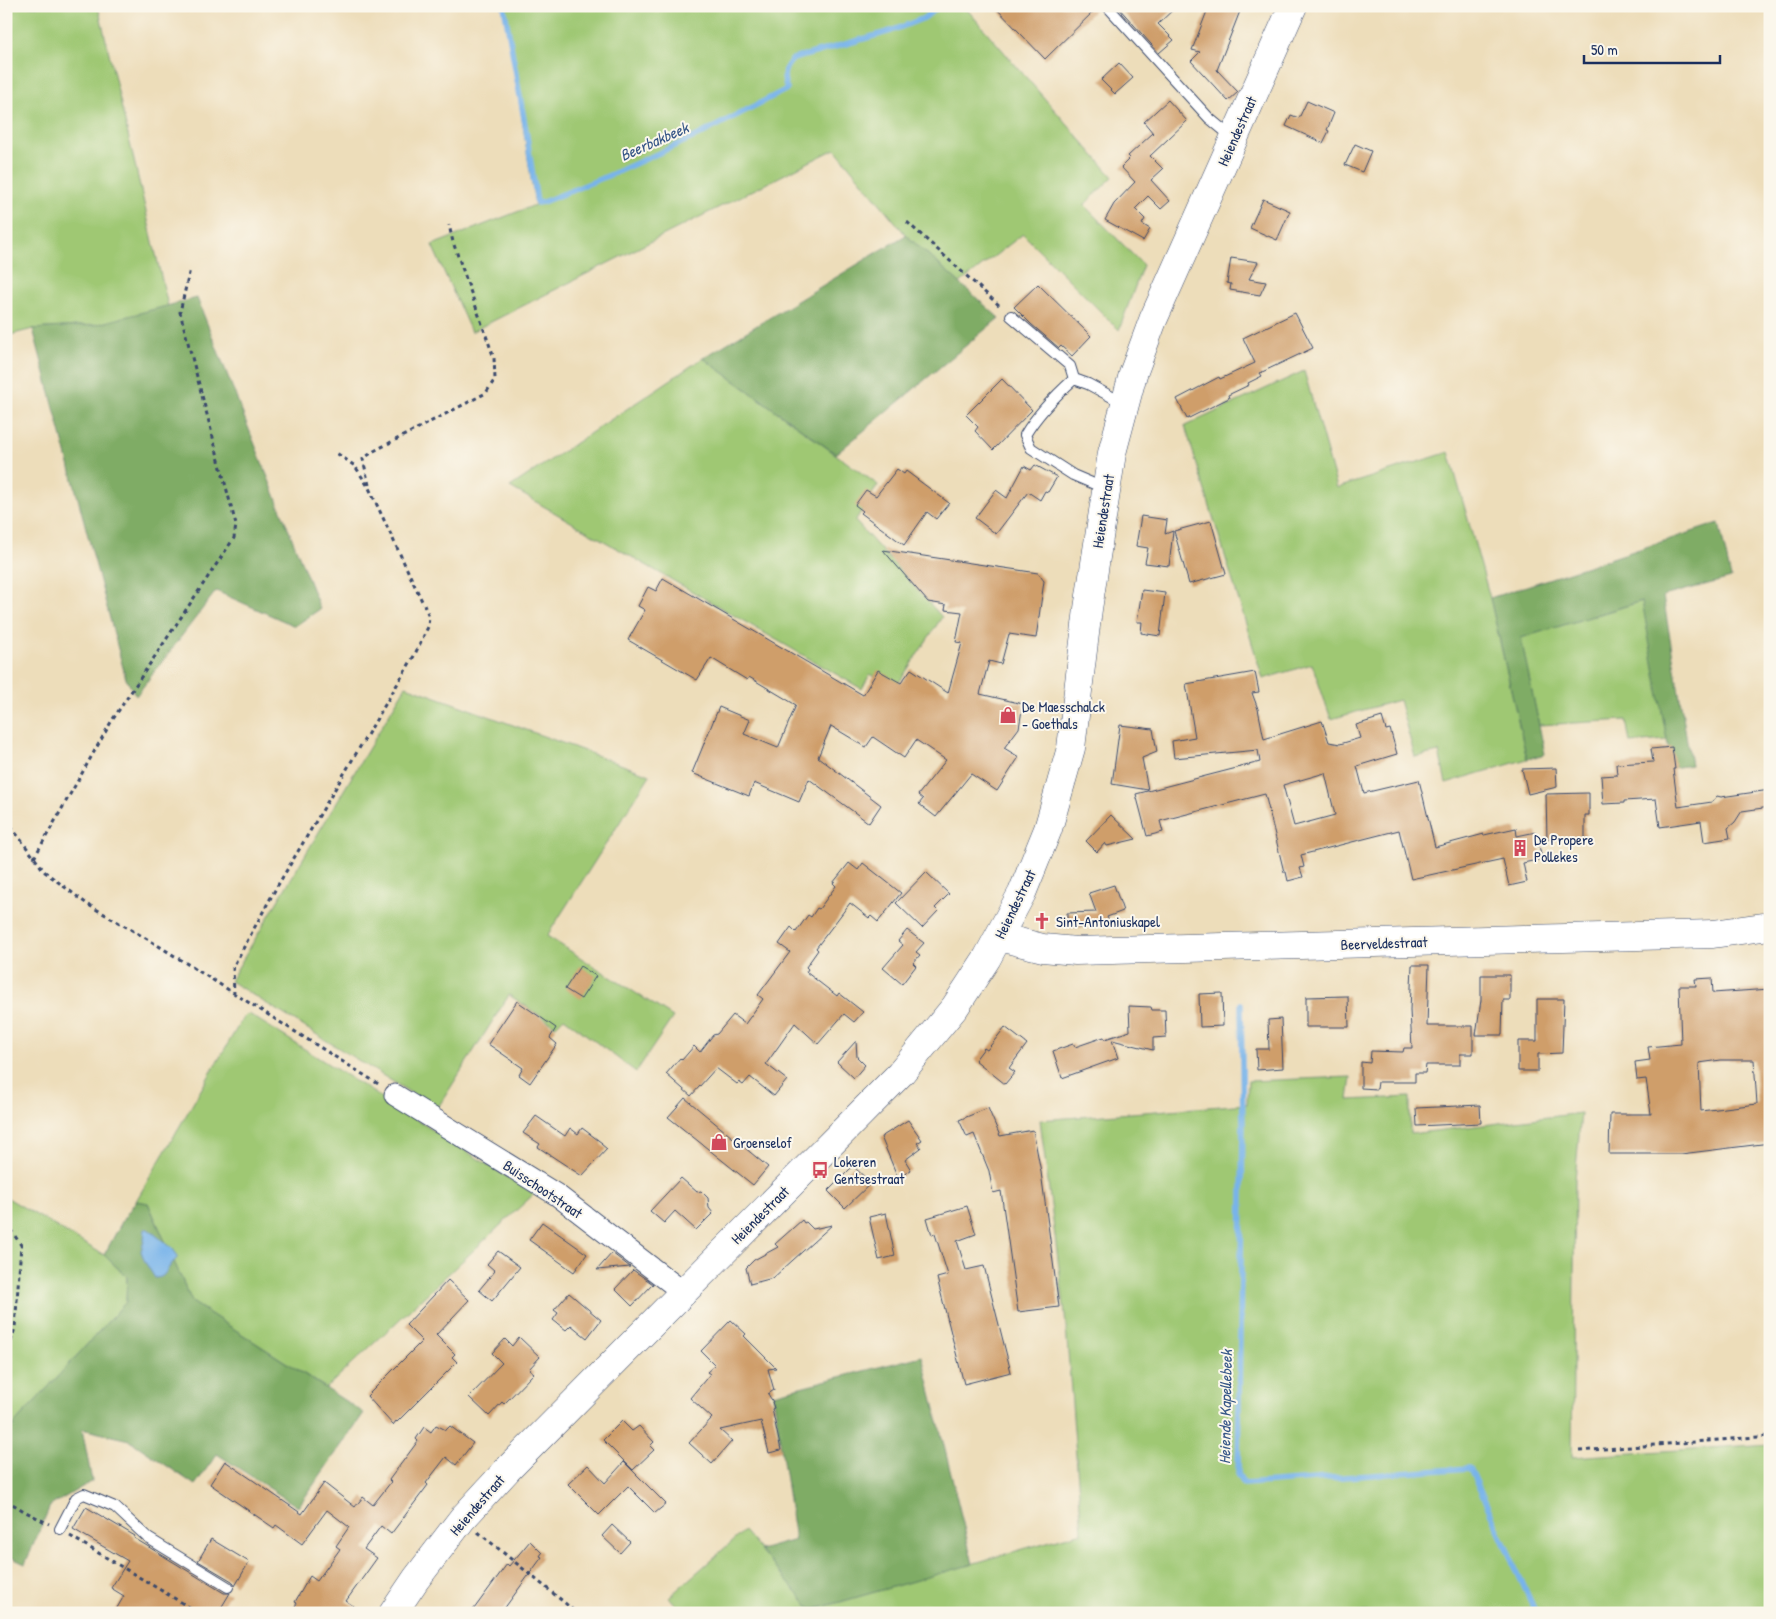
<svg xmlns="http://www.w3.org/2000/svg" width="1776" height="1619" font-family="'Patrick Hand',sans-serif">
	<rect width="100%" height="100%" fill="#fbf7ec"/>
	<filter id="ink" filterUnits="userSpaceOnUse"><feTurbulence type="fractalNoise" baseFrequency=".02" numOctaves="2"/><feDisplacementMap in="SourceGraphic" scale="10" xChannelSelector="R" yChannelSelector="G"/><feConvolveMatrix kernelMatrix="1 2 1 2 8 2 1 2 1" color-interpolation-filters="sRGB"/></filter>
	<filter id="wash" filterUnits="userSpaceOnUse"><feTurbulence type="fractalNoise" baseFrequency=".0096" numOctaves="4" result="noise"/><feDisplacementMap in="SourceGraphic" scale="20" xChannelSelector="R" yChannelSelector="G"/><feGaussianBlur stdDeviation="1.12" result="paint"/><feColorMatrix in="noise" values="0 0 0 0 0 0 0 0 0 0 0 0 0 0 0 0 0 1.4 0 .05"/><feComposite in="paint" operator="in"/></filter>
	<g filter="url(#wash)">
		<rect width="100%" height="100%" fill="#edddba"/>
		<path fill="#9fc873" stroke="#5d7c68" d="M6,6H98L168,306L94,325L33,329L6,336Z
			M505,6H964L1113,177L1084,205L1143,265L1119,330L1023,234L960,283L906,235L835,149L471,332L432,245L535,205Z
			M703,358L878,485L855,521L942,617L896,687L870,674L862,689L510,487Z
			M1304,371L1337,488L1449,452L1490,598L1527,759L1446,783L1439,752L1415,757L1399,700L1331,719L1312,664L1263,679L1185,426Z
			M1643,601L1667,740L1630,743L1626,720L1539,725L1520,638Z
			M406,686L650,775L547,936L673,1017L636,1072L564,1018L556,1026L509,995L437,1109L230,981Z
			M249,1014L534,1194L326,1388L192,1302L148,1203L136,1201L244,1016Z
			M1351,1077L1348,1100L1410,1097V1134L1581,1113L1575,1180L1572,1457L1770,1444V1613H683L669,1597L744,1531L812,1610L1082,1532L1065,1314L1040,1120L1247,1104L1248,1081Z
			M6,1197L104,1255L127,1277L126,1302L6,1433Z"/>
		<path fill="#7fac65" stroke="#4d6e62" d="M906,235L999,318L836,454L703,358Z
			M197,298L320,609L295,626L216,591L136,696L126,679L33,329L94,325Z
			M1719,523L1731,578L1663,596L1691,765L1672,768L1642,601L1521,638L1545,754L1527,759L1490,598Z
			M136,1201L148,1203L192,1302L364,1413L298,1507L217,1454L195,1485L129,1440L82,1429L92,1481L50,1506L25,1564L6,1555V1502L8,1498L6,1497V1433L126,1302L127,1277L104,1255L124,1218Z
			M922,1356L973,1564L812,1610L760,1550L795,1540L773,1394Z"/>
		<path fill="#78b4ea" stroke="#4a72a4" d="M145,1229H148L172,1248L178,1256C176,1261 172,1262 170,1266C165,1272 165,1278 155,1278L145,1262L141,1251L144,1241Z"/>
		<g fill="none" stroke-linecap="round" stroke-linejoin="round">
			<path stroke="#78b4ea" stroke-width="5.5" d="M504,6L526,130L537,203L543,202L610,175L699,135L787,89C782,76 783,69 793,59L891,31L924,18L939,6
				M1241,1004L1243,1124L1238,1474L1244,1484L1470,1468L1536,1613"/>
		</g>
		<g id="blocks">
			<path fill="#cf9e6b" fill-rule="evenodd" d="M994,6H1099L1045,59Z
				M1117,6H1177L1158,24L1174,40L1159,53Z
				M1209,6H1242L1217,70L1238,92L1228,101L1191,61L1200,52L1192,50Z
				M1119,63L1133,78L1115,94L1101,80Z
				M1168,100L1187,121L1150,156L1163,169L1151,180L1170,201L1161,209L1148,196L1135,209L1145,219L1142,224L1150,229L1143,241L1105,220L1114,204L1135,182L1121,167L1130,158L1128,156L1153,133L1144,122Z
				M1307,101L1334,113L1327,130L1329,131L1323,143L1286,126L1291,115L1299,118Z
				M1355,144L1371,151L1362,172L1345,165Z
				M1263,199L1290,211L1277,240L1250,228Z
				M1231,258L1258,262L1249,279L1266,282L1260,295L1230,290L1231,284L1227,283Z
				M1038,284L1091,336L1072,356L1061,346L1059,348L1031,324L1014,307Z
				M1295,313L1313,348L1260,373L1262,376L1248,383L1249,385L1228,395L1229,398L1187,419L1177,399L1219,377L1220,379L1255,363L1243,338Z
				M1002,379L1032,410L993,450L975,431L978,427L966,415Z
				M1035,465L1057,477L1048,492L1045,491L1040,500L1028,492L996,534L975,518L996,490L1007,498L1024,466L1031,470Z
				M897,469L904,474L906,471L949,503L936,519L927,512L904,545L861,513L863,511L855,505L866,490L876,496Z
				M1141,516L1167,520L1165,534L1173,531L1169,566L1145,563L1148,548L1136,546Z
				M1211,521L1226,574L1189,584L1174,531Z
				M883,550L1038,573L1044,581L1036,638L1009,634L1001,664L989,661L980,694L1023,704L1019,728L1004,748L1019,757L997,791L971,774L936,817L919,804L923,799L918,795L946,760L916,740L904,758L873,737L866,747L831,726L818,757L881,805L869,823L809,779L799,802L754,783L749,796L692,773L719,707L750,720L744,734L778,748L796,705L749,677L747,680L711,658L697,680L628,640L645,610L638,606L648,587L656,591L663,578L863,695L878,670L901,683L911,669L948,693L962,643L956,642L962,612L945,610L946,605L928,602Z
				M1142,590L1165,593L1160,636L1141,633L1142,622H1137Z
				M1255,672L1259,692L1252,693L1258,709L1264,739L1322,721L1329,742L1340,744L1360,738L1356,725L1382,717L1386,730L1390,729L1397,754L1357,766L1364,793L1419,780L1435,847L1484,834V835L1516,828L1517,836L1536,832L1542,859L1523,863L1527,882L1509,886L1503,859L1411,879L1399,830L1301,855L1304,867L1300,868L1303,877L1288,881L1286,872H1284L1265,794L1160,821L1163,832L1147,836L1136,794L1260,762L1258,750L1174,758L1172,741L1195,737L1186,684ZM1325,773L1335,815L1294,826L1283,785Z
				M1120,725L1153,729L1157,752L1142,758L1148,790L1112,784Z
				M1672,747L1675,769H1673L1678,807L1712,802L1717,796L1721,797L1770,790V807L1742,811L1735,822L1728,828L1730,838L1704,842L1701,821L1660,827L1656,799L1624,801V803L1603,804L1601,776L1617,775L1616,764L1653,762L1651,749Z
				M1556,768L1557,787L1528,794L1522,769Z
				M1589,793V815H1585V839H1547L1546,794Z
				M1111,815L1136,839L1107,846L1105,843L1097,852L1086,841Z
				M849,863L858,870L863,863L901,893L878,922L871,916L869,918L850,903L816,948L818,950L806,967L808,969L806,972L837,996L839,993L863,1012L854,1022L844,1014L818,1044L795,1023L766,1064L787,1080L774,1096L750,1077L743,1085L739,1082L737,1084L716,1068L691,1096L666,1074L680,1058L682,1060L694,1046L700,1052L713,1035L717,1034L733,1015L745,1024L763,999L758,995L790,952L779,944L791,927L796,932L808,915L811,917L817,908L819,909L836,886L833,883Z
				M926,872L949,894L935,908L938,911L922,928L896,903Z
				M1114,885L1123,911L1107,917L1110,923L1097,927L1067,928V913L1096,912L1089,893Z
				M907,930L924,943L916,952L920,955L913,963L916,966L902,984L883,968L903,945L898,941Z
				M1412,965H1429L1427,1026H1473V1054H1460V1065H1426L1425,1073H1415V1082H1378L1377,1089L1361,1088V1062L1370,1063L1371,1051L1403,1052L1404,1048H1412L1410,1010Z
				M580,966L596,976L581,999L565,989Z
				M1481,975H1510V1000H1503L1502,1035H1476L1481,1000Z
				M1712,978L1713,993L1770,989V1143L1681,1154H1609L1610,1114H1651L1646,1079L1637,1080L1635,1062L1650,1060L1648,1047L1681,1044L1679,986H1696L1695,979ZM1721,1060H1754L1757,1104L1701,1111L1699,1063Z
				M1222,993L1223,1026L1200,1027L1199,994Z
				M1348,996L1349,1027H1306V997Z
				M1537,999H1564L1562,1053L1538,1054V1071H1518V1041H1537Z
				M517,1001L556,1028L550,1038L557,1044L530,1083L519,1075L523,1068L488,1044Z
				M1129,1006L1151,1007L1152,1010H1165L1166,1037L1153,1038V1050L1112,1040L1118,1058L1062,1078L1053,1051L1073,1044L1075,1047L1104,1037L1105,1039L1130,1031Z
				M1281,1019L1283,1068L1257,1070L1256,1049H1269L1268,1020Z
				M1005,1027L1027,1044L1009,1068L1015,1072L1005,1084L975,1060L984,1048L987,1050Z
				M856,1041L857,1057L865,1065L854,1078L837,1062Z
				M685,1098L768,1167L753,1185L668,1117Z
				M1480,1105L1481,1123L1417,1126L1416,1108Z
				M988,1108L1000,1136L1033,1130L1041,1172L1059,1307L1018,1312L1001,1191L993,1193L989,1171L974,1134L967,1137L959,1120Z
				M536,1116L565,1136L570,1128L578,1134L582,1128L602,1143L601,1144L607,1149L582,1176L538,1147L540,1144L523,1133Z
				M908,1120L922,1140L917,1143L921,1148L905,1160L911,1170L898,1178L881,1137Z
				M853,1166L871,1183L845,1208L828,1191Z
				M681,1178L697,1192L701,1191L708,1198L709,1208L713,1213L696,1230L675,1211L664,1223L650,1211Z
				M967,1206L976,1234L957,1241L966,1270L984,1266L1011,1372L964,1384L937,1278L948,1275L935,1234L932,1235L927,1218Z
				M886,1213L895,1256L879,1260L869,1217Z
				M802,1220L804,1223L806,1222L813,1229L832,1225L773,1278L750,1284L746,1268L754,1260L778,1247L775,1244Z
				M542,1222L587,1254L574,1272L529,1240Z
				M498,1251L520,1267L492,1301L479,1290L495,1271L487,1264Z
				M612,1253L630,1267L597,1270Z
				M633,1270L653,1284L632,1306L615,1289Z
				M448,1280L469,1300L436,1335L455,1354L452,1357L457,1362L397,1422L396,1421L393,1425L367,1396L422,1341L406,1325Z
				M569,1293L601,1320L587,1338L571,1325L566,1330L553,1320L558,1313L554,1310Z
				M731,1320L746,1334L744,1336L776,1368L768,1369L774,1390L768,1394L773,1402H772L774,1408L772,1409L781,1450L769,1453L761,1421L720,1430L732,1441L712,1464L689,1443L712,1418L690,1398L710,1374L707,1372L715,1365L701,1351Z
				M519,1337L540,1357L529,1369L534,1373L504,1404L502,1402L489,1416L469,1397L502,1363L492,1353L505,1339L512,1346Z
				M622,1421L632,1431L639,1426L654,1442L650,1446L654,1450L633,1470L603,1440Z
				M436,1425L446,1430L450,1426L473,1443L456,1465L446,1457L426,1483L428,1485L391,1534L381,1526L364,1549L377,1558L346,1601L364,1613H291L297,1603L295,1602L310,1576L317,1581L340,1549L336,1546L349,1527L327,1510L302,1544L276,1525L274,1528L210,1484L225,1461L302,1514L324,1483L355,1507L363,1497L373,1505L391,1482L389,1480L418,1441L416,1439L424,1427L431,1432Z
				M624,1462L666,1504L655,1513L628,1486L599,1515L568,1484L588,1465L605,1483Z
				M86,1507L135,1536L134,1538L224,1593H230L218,1613H114L124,1596L111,1588L128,1561L73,1529Z
				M612,1525L630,1542L620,1553L602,1536Z
				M211,1539L249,1562L235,1586L232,1581L198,1561Z
				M530,1541L542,1553L540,1556L542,1557L501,1613H471L507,1564L509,1566Z"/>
		</g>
	</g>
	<g filter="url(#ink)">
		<use href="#blocks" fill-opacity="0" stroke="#3a496c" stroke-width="1"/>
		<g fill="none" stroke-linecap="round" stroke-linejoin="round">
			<g stroke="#3a496c" stroke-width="12">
				<path id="lane" d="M1107,6L1209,118L1233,138
					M1011,316L1070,366L1074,379
					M1106,489L1073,475L1031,448L1025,435C1038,413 1055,396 1074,379L1088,384L1123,403
					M60,1529L76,1498L84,1494L115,1507L148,1538L228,1587"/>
			</g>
			<g stroke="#3a496c" stroke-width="23">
				<path id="street" d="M395,1095L557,1195L683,1292"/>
			</g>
			<g stroke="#3a496c" stroke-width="29">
				<path id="secondary" d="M999,937L1043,948L1076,951L1713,934L1770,926
					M393,1613L416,1579L462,1519L508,1469L900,1074L955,1007L987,958L1022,893L1048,829L1071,748L1088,609L1112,453L1133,374L1153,320L1293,6"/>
			</g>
			<path stroke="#3a496c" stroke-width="3" stroke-dasharray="4 4" stroke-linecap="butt" d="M907,222L1001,307
				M369,485L363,459L374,451L486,393L495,379L494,358L453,242L449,225
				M6,820L45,872L87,904L154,943L380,1085
				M34,858L111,722L234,538L236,525L180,312L190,269
				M234,995L233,967L275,890L414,656L428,627L429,616L369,488L355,466L335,452
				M6,1223L21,1245L15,1328L6,1358
				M1579,1451L1770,1436
				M6,1500L24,1511L49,1524
				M478,1532L565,1603L576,1613
				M70,1536L199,1613"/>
			<use href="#lane" stroke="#fff" stroke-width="10"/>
			<use href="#street" stroke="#fff" stroke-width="21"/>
			<use href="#secondary" stroke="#fff" stroke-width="28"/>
		</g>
	</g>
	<defs>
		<g id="shop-bare" transform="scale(1.35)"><path d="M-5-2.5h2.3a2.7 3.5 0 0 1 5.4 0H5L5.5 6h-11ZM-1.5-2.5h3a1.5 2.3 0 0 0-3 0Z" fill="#d1495b" stroke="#fbf7ec" stroke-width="2.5" paint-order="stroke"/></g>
		<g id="building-bare" transform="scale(1.35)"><path d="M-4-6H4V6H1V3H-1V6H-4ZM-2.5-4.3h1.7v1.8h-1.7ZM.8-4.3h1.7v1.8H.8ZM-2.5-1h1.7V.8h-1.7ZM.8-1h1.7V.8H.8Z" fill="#d1495b" stroke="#fbf7ec" stroke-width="2.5" paint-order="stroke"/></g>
		<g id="church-bare" transform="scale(1.35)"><path d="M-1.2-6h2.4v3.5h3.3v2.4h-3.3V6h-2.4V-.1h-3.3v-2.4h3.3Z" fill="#d1495b" stroke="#fbf7ec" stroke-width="2.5" paint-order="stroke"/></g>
		<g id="bus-bare" transform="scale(1.35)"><path d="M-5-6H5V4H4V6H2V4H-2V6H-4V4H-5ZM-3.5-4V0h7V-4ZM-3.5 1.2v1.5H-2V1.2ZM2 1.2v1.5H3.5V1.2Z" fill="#d1495b" stroke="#fbf7ec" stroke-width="2.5" paint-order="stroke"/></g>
	</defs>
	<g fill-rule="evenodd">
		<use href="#shop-bare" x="1008" y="715"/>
		<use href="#building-bare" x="1520" y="848"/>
		<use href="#church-bare" x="1042" y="921"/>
		<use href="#shop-bare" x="719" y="1142"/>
		<use href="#bus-bare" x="820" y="1170"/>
	</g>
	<g text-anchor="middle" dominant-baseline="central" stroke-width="4" stroke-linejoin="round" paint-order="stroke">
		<g font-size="15" fill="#1b2f5e" stroke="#fbf7ec">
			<text transform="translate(1237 131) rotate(-66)">Heiendestraat</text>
			<text transform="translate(1103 511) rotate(-81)">Heiendestraat</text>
			<text transform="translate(1015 904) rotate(-64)">Heiendestraat</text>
			<text transform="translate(1384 943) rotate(-2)">Beerveldestraat</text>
			<text transform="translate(543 1189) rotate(34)">Buisschootstraat</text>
			<text transform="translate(760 1215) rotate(-45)">Heiendestraat</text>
			<text transform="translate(477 1505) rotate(-49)">Heiendestraat</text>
		</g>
		<g font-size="15" fill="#1b2f5e" stroke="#fbf7ec" text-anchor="start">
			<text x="1022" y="706">De Maesschalck<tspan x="1022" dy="17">- Goethals</tspan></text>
			<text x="1534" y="839">De Propere<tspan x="1534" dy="17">Pollekes</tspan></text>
			<text x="1056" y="921">Sint-Antoniuskapel</text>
			<text x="733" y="1142">Groenselof</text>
			<text x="834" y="1161">Lokeren<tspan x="834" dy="17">Gentsestraat</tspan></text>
		</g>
		<g font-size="16" font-style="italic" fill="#375788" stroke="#fbf7ec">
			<text transform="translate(654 141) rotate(-24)">Beerbakbeek</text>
			<text transform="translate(1225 1407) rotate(-89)">Heiende Kapellebeek</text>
		</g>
	</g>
	<rect width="1776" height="1619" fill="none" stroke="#fbf7ec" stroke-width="25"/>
	<path d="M1584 55v8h136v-8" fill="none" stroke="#1b2f5e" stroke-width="2.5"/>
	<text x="1591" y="55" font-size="15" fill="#1b2f5e" stroke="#fbf7ec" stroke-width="4" paint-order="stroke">50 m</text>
</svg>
